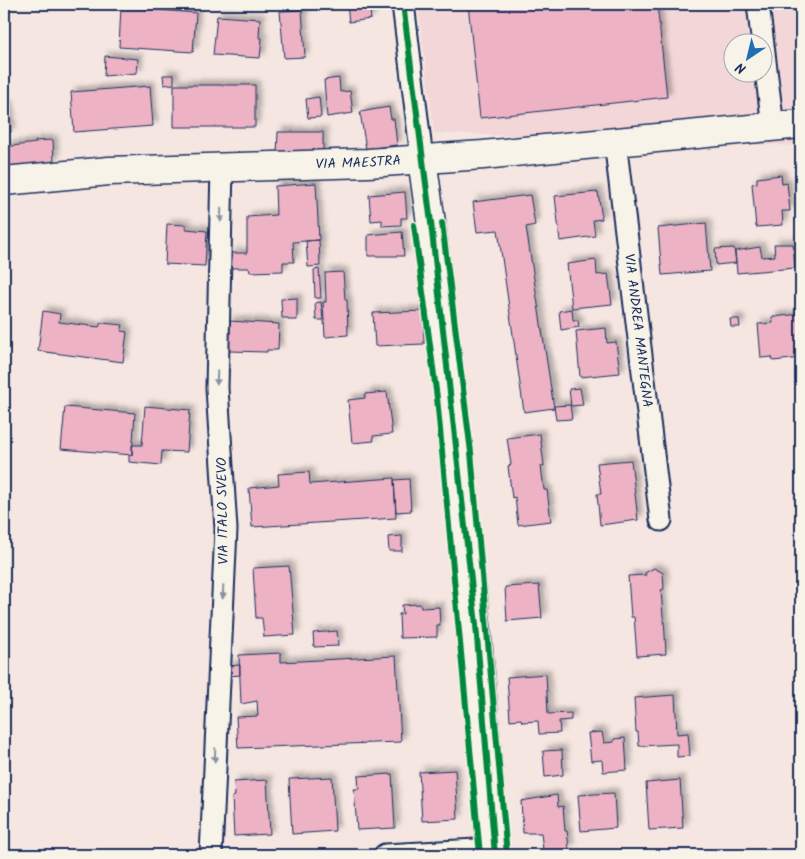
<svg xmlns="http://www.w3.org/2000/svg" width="805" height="859" font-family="Kalam,sans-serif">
	<defs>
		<filter id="shadow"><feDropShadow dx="4.5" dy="-4.5" stdDeviation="2.5" flood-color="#0004"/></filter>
	</defs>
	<rect width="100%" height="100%" fill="#f5e6e1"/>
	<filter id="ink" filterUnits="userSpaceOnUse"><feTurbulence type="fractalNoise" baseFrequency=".02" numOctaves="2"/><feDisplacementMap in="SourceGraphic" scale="10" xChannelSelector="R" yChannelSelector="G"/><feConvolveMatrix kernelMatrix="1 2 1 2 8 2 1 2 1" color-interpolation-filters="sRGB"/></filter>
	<g filter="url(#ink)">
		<path fill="#f3d7d8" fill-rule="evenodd" d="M418,4H801V146L434,133ZM732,42H762V72H732Z"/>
		<path fill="#edb3c4" stroke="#1b2f5e" filter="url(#shadow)" d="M347,4H369L371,19L349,22Z
			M468,4H657L667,97L480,118Z
			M121,7L196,13L193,52L119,47Z
			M302,10L305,57L284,58L280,11Z
			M217,16L260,19L259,38H262L260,58L213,55Z
			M105,56L138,59L137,73L104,76Z
			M163,75H174V84L164,85Z
			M339,78L340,92L350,91L353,113L327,117L324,80Z
			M174,85H255V127H174Z
			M150,86L153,126L74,132L71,92Z
			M319,97L321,117L308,118L306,99Z
			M8,105L11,132L4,133V106Z
			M389,107L391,119H394L397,145L366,149L360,112Z
			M278,132H323V155H277Z
			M53,140L54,162L4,167V147L36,143L35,141Z
			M781,175L782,184L787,183L790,211H782L783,225L756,227L752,184L757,183V178Z
			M316,183L319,240L293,242L294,262H283V271L250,272L249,268H231L232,253H247V217L276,215L275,186Z
			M405,192L407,218H401V225L382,226V220L371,221L369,195Z
			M598,192L602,219L593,220L595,236L560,241L555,196Z
			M530,195L535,225L526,227L554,408L524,412L498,230L477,232L473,202Z
			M706,223L710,271L662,275L658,228Z
			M167,224L186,225V229L207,231L205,266L165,264Z
			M402,232L404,256H368V235Z
			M319,240L320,266L308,267L306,241Z
			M774,244H793L795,268L737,273L735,251L760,247L762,257L775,256Z
			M734,248L736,263L716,265L715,249Z
			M596,260L597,275L608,274L612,304L572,308L567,264Z
			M319,269L321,298H315L314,270Z
			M343,272L345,300H347L348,335L325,337L323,302H326L325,273Z
			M297,298V320H288V318H282L281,299Z
			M321,302L323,320H316L315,303Z
			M572,309L573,320H578L579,327L561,330L559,311Z
			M43,311L60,314L59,322L99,327L101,323L123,325L121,331L127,332L123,362L38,351Z
			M423,311L424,344L375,346L373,313Z
			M801,314V358L773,361L772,357L761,358L758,324L773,323L772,317Z
			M730,319H739L740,327H731Z
			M229,321L279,324L278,350H267V352L229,351Z
			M606,328L607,343L616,342L620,373L580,377L576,331Z
			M580,388L583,405L571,406L569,389Z
			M387,392L392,434L373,436L374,441L352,443L348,400L365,398V394Z
			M570,405L572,419L556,420L554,406Z
			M145,406L190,410L187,452L162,451L161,465L129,462V455H132V445H142Z
			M65,407L135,413L132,455L61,449Z
			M540,434L544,466H541L544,490H547L551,521L518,525L515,497L512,498L508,466L511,465L507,438Z
			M631,460L638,520L600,525L597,494H601L597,463Z
			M309,472L310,484L394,478L396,518L252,527L249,488L279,485L278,474Z
			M409,479L411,511L396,512L394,480Z
			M402,536V551H389L388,537Z
			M289,566L295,635L264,637L262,618H256L253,568Z
			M654,568L663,573L664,589L661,590L663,617H664L666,654L637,656L634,617H631L628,576L646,575L645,573Z
			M539,585L542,618L507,621L505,587Z
			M420,604L421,608L439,607L440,625H437V637L400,638L399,614H403L402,605Z
			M337,631L338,646L314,647L313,633Z
			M281,653V662L396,656L401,742L238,748L236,717L258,716L257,701L241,704L239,655Z
			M240,665V675L230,676L229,666Z
			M546,674L548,714L571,713V720L559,721L560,733L539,734L538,721L522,722L521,719L510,720L507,677Z
			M675,695L677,734L688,733L690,756L677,757V744L639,746L638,732H636L634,698Z
			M602,732L604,743L614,742V739L625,738L627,770L603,772L602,760L591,761L588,733Z
			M562,750L563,775L545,777L543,751Z
			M455,770L458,819L422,821L419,772Z
			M392,774L395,828L357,830L354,789H359L358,776Z
			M332,777L335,831L292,834L289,779Z
			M267,780L270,834L234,836L232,797L235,796L234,782Z
			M680,780L683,828L649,830L646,783Z
			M614,793L616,828L581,831L578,795Z
			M557,795L558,807L563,806L565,831H567L569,849L543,850L541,833H523L521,801Z"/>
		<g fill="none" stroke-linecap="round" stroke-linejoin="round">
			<g stroke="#1b2f5e" stroke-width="25">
				<g id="minor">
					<path d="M403,4L422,159"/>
					<path d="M758,4L773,127"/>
					<path id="s1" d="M615,141L661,520"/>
					<path d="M211,855L226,529L217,388L222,167"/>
					<path d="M385,855L495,849"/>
				</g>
			</g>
			<g stroke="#1b2f5e" stroke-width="31">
				<path id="tertiary" d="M422,159L431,223L476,625L495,855"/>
			</g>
			<g stroke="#1b2f5e" stroke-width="31">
				<g id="secondary">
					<path id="s2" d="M4,181L109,171L368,163L483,155L801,124"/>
				</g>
			</g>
			<use href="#minor" stroke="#f7f3e8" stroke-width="21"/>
			<use href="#tertiary" stroke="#f7f3e8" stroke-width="28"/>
			<use href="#secondary" stroke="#f7f3e8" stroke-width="28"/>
			<g stroke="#f7f3e8" stroke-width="9">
				<path id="cycleway" d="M403,4L431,223L476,625L495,855
					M442,223L471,452L507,855
					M414,225L437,398L480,855"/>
			</g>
			<use href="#cycleway" stroke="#00873e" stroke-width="6"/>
		</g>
		<defs><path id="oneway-solid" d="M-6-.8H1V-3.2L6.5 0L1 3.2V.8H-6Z" transform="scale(1.25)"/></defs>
		<g fill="#8991a3">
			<use href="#oneway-solid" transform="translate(221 215) rotate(92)"/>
			<use href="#oneway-solid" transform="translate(217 378) rotate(92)"/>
			<use href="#oneway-solid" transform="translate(223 592) rotate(93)"/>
			<use href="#oneway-solid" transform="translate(215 755) rotate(93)"/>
		</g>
	</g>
	<g text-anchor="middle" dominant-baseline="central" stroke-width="4" stroke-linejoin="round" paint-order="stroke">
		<g font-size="14" fill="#1b2f5e" stroke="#f7f3e8">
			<text stroke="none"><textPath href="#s2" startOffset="355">VIA MAESTRA</textPath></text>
			<text stroke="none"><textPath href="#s1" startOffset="191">VIA ANDREA MANTEGNA</textPath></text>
			<text transform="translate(223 511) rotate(-91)">VIA ITALO SVEVO</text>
		</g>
	</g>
	<rect width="805" height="859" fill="none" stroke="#f7f3e8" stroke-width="20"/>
	<rect x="10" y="10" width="785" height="839" fill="none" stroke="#1b2f5e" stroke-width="2" filter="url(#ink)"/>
	<g transform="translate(748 58) rotate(215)"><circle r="24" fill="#f7f3e8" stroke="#9fa5b1"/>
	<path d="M0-4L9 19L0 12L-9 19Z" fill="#1f6fb2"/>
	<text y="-8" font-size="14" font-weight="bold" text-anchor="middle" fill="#1b2f5e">N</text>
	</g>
</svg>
